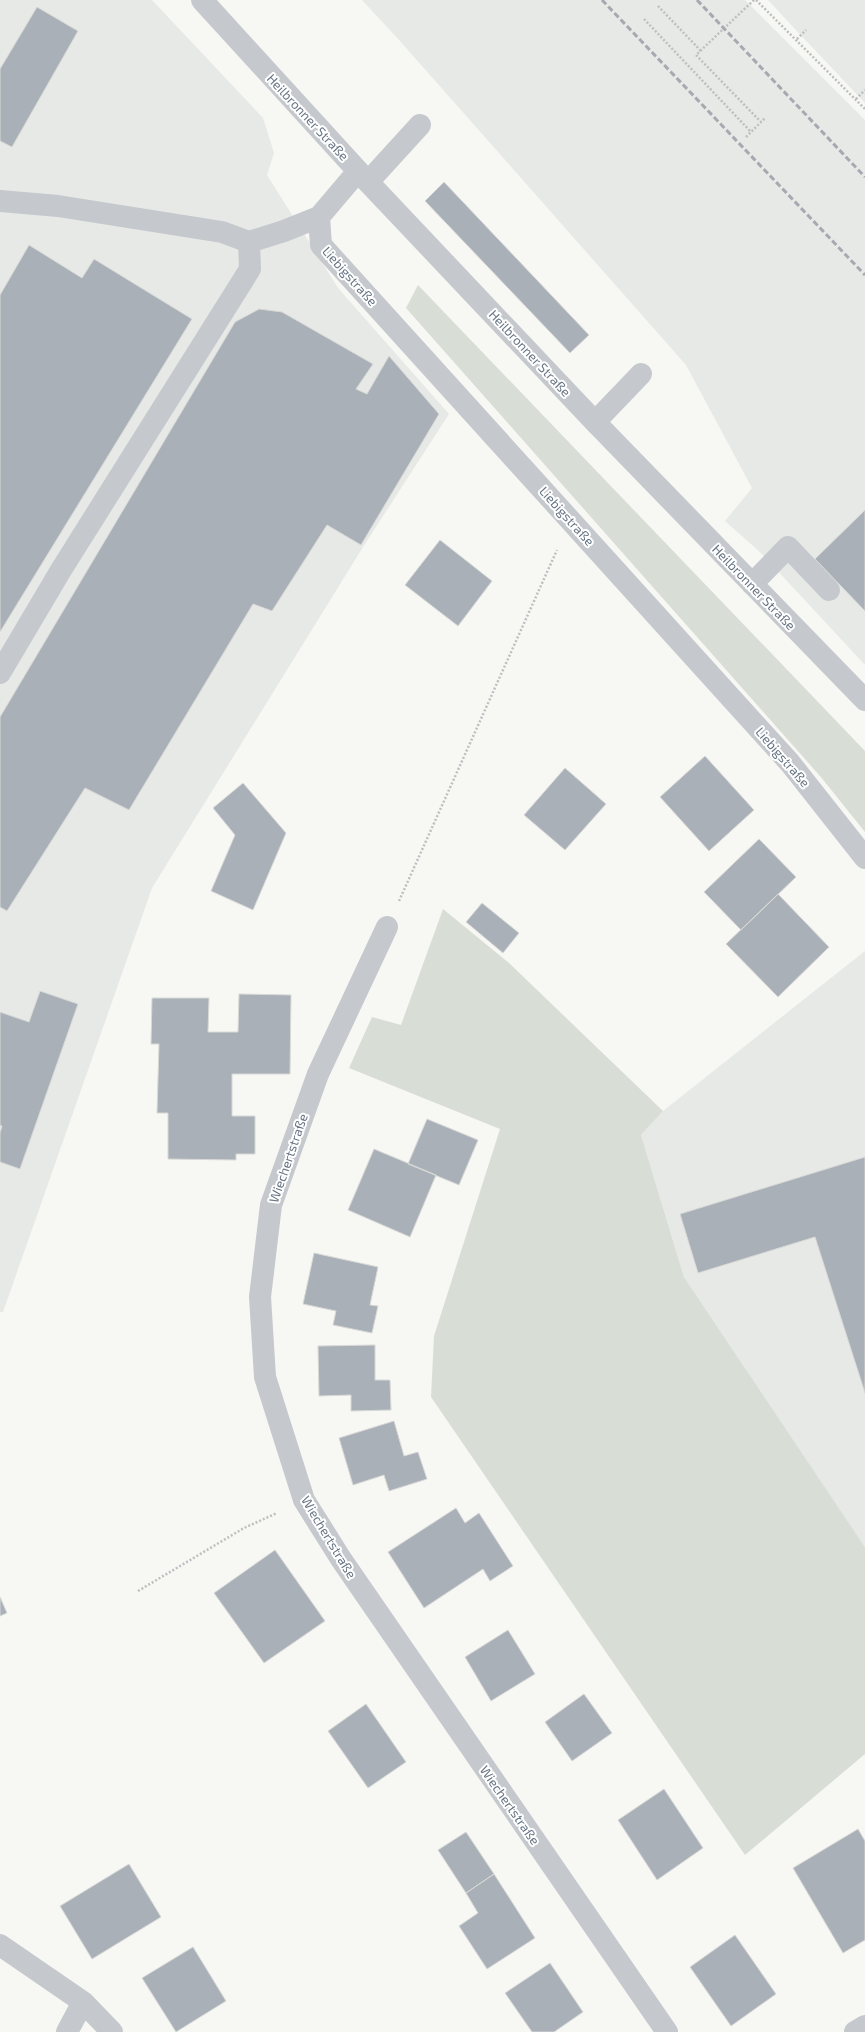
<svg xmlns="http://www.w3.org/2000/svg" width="865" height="2032" font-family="'Exo 2',sans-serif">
	<rect width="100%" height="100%" fill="#f7f7f4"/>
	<path fill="#e7e9e7" d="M0,0H152L263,118L274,153L267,175L338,288L449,414L363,547L152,888L3,1312H0Z
		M362,0H745L865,120V665L761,553L725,521L752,488L686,365L400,41Z
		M768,0H865V103L795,29Z
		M865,951V1547L684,1277L641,1135L663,1111Z"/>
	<path fill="#d8ded5" d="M418,285L865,751V832L820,776L406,308Z
		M443,909L509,963L663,1111L641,1135L684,1277L865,1547V1754L745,1855L431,1397L434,1336L500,1129L349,1068L372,1017L401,1025Z"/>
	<path fill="#a9b0b7" stroke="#d8d9d7" d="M37,7L78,31L12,147L0,141V69Z
		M444,182L589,335L570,353L425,201Z
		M29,245L82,278L94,259L192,319L0,632V295Z
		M259,309L282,312L373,364L356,389L367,394L389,356L439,414L361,545L327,525L272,611L253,604L129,810L85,788L7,911L0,907V717L235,322Z
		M865,510V611L815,559Z
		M440,540L492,581L458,626L405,585Z
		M705,756L754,810L709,851L660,797Z
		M565,768L606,804L565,850L524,815Z
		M243,783L286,833L253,910L211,891L235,835L213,808Z
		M759,839L796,877L741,930L704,892Z
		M778,894L829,947L778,997L726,944Z
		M482,903L519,933L503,953L466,922Z
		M40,991L78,1004L20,1169L0,1162V1133L2,1126L0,1125V1012L29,1022Z
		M239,994L291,995L290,1074H232V1116H255V1154H236V1160L168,1159V1113H157L159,1044H151L152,998H209L208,1032H238Z
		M427,1119L478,1140L459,1185L408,1164Z
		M374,1149L436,1175L410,1237L348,1210Z
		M865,1157V1393L815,1237L698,1273L680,1214Z
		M314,1253L378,1267L370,1305L378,1306L372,1333L333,1325L336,1311L303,1304Z
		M375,1345V1380H390L391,1410L351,1411V1395L319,1396L318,1346Z
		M394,1421L404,1456L418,1452L427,1479L389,1491L384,1475L353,1485L339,1438Z
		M456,1508L465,1523L479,1513L513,1566L490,1581L483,1569L424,1608L388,1552Z
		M275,1550L325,1621L264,1663L214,1593Z
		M0,1597L7,1613L0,1616Z
		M508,1630L535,1674L491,1701L465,1657Z
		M584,1694L612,1733L572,1761L545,1722Z
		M366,1704L406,1762L368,1788L328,1731Z
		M664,1789L703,1848L657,1880L618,1820Z
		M858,1829L865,1841V1940L843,1953L793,1868Z
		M466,1832L494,1874L466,1893L438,1850Z
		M129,1864L161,1917L92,1959L60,1906Z
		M494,1874L535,1938L487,1969L459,1926L478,1913L466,1893Z
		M735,1935L776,1994L731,2026L690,1967Z
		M193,1947L226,2001L176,2032L142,1978Z
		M550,1963L583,2012L554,2032H532L505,1993Z"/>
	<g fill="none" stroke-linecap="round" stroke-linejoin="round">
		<path stroke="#bdbfc1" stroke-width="2.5" stroke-dasharray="2 2" stroke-linecap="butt" d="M754,0L696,55L761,122
			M756,0L865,109
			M658,6L701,51
			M644,19L751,132
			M797,39L806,30
			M856,99L865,90
			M746,137L765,118
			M399,901L557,550
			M138,1591L244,1528L277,1513"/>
		<path stroke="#c5c8cc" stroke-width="22" d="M202,0L368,182L595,422L865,700
			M358,171L319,217L321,245L790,763L865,858
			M368,182L420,125
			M0,201L58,206L222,232L249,242L284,231L319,217
			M595,422L641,374
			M752,584L788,547L829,590
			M0,673L61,570L250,269L249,242
			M387,927L318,1074L271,1205L260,1297L265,1377L304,1500L341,1559L667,2032
			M0,1945L83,2002L112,2032
			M67,2032L83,2002
			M855,2032L865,2026"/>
		<path stroke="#a6aab0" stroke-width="3" stroke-dasharray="6 3" stroke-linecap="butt" d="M602,0L865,275
			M697,0L865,177"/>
	</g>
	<g text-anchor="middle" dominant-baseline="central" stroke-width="4" stroke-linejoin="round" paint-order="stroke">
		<g font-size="13" fill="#677484" stroke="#fff">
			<text transform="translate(308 117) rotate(47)">Heilbronner Straße</text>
			<text transform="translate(350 276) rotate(48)">Liebigstraße</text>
			<text transform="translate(530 353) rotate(47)">Heilbronner Straße</text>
			<text transform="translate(567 516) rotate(48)">Liebigstraße</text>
			<text transform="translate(754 587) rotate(46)">Heilbronner Straße</text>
			<text transform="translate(783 757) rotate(49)">Liebigstraße</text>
			<text transform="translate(288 1158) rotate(-71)">Wiechertstraße</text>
			<text transform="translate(329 1537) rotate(59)">Wiechertstraße</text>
			<text transform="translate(510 1805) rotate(55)">Wiechertstraße</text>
		</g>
	</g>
</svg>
